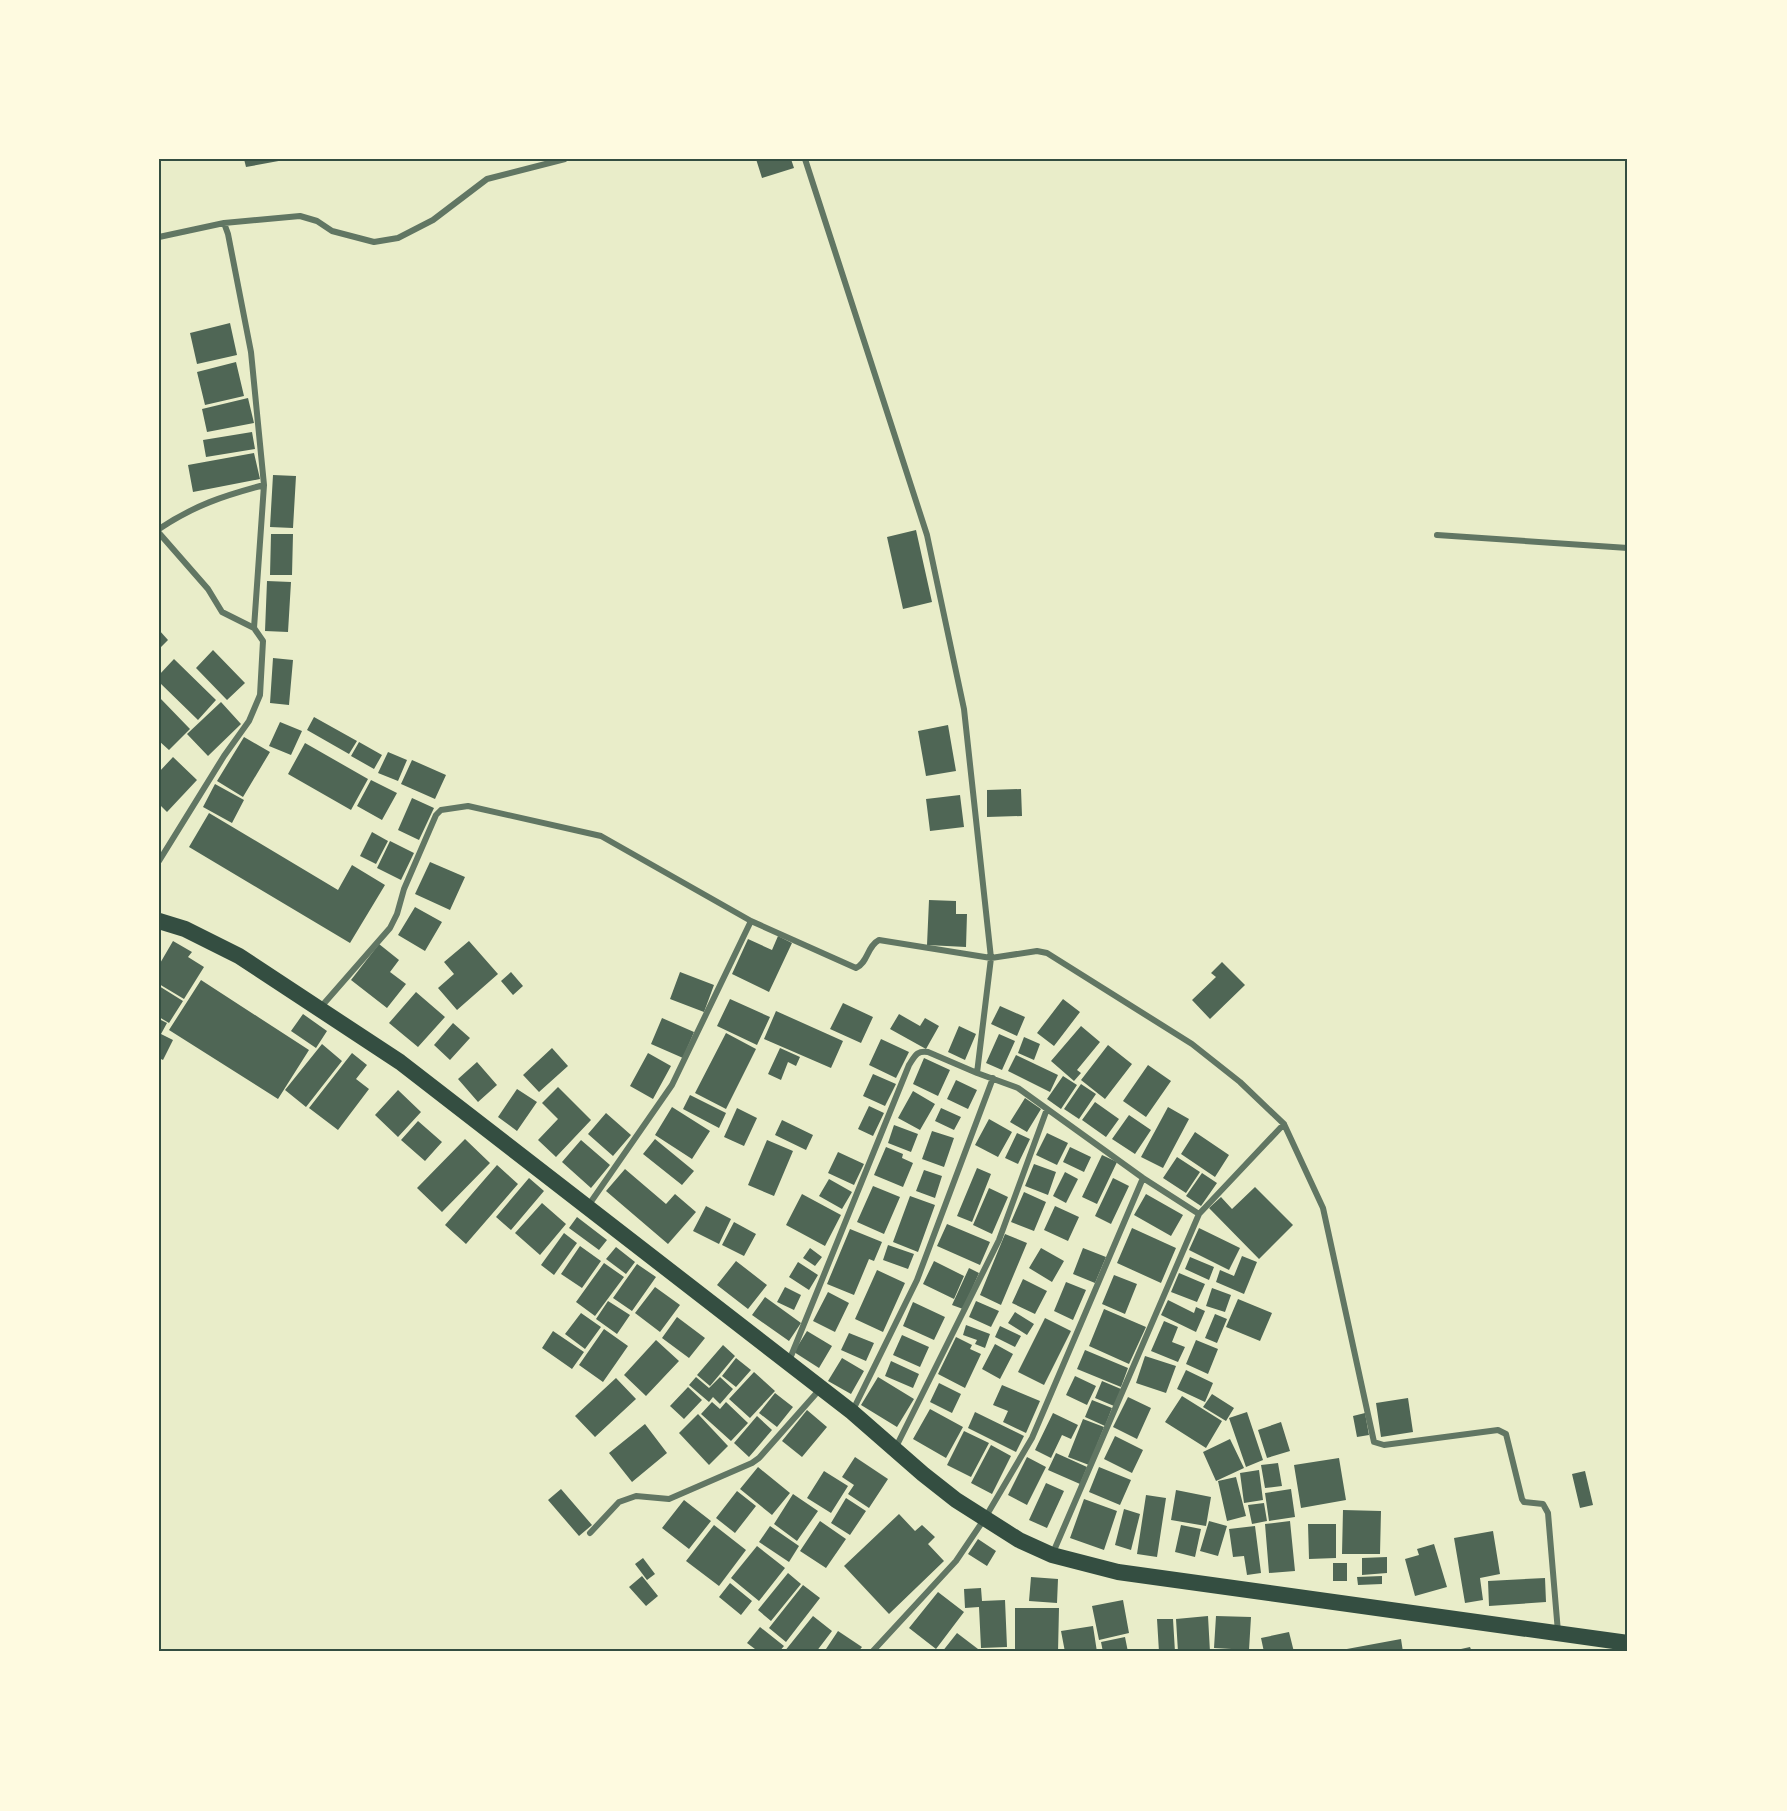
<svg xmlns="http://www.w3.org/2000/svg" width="1787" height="1811" font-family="'Roboto Condensed',sans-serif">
	<rect width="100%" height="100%" fill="#e9edc9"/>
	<path fill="#4f6655" d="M244,159H284V160L246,167Z
		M756,159H791L794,168L762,178Z
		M230,323L237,355L197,364L190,333Z
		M236,362L244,396L205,405L197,372Z
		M248,398L254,423L207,432L202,409Z
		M252,432L255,449L206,457L203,440Z
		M254,453L260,479L193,492L188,465Z
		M273,475L296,476L293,528L270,527Z
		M916,530L932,602L903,609L887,537Z
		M271,534H293L292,575H270Z
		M267,581L291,582L288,632L265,631Z
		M159,630L168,640L159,649Z
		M213,650L245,683L227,700L196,668Z
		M273,658L293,660L289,705L270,703Z
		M174,659L216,700L198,720L159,682V675Z
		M159,697L190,729L169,750L159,741Z
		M221,702L241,724L208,756L187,734Z
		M314,717L357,741L349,754L307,730Z
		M280,722L302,731L291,755L269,746Z
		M948,725L956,771L926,776L918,731Z
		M244,737L270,752L243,797L217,781Z
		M359,742L382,755L374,769L351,756Z
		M305,743L368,779L351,810L288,774Z
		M388,752L407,760L398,781L378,773Z
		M173,757L197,780L167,812L159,804V772Z
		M412,760L446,775L435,799L401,784Z
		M371,780L397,793L382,820L357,806Z
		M215,784L244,800L232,823L203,807Z
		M1021,789L1022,816L987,817V790Z
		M960,795L964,827L930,831L926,799Z
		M412,798L434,808L419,840L398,830Z
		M209,813L338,890L352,865L385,885L350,943L189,847Z
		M372,832L388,841L376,864L360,856Z
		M390,841L414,853L401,880L377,868Z
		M430,862L465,877L450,910L415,894Z
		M929,900L956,901V914H967L966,947L927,945Z
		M415,907L442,922L425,951L398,935Z
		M778,936L792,943L769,992L732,974L748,939L772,950Z
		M173,941L192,952L188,957L204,967L184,999L159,984V965Z
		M469,941L498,974L457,1010L438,988L454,974L444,962Z
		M379,944L399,960L390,972L406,984L387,1008L351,980Z
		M1222,962L1245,985L1210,1019L1192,1000L1216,977L1211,973Z
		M511,972L523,986L513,995L501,981Z
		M680,972L714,985L704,1012L670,999Z
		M201,980L309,1050L278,1099L169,1030Z
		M159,986L183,1001L169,1023L159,1017Z
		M416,992L445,1017L418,1047L389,1023Z
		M730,999L770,1017L757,1045L717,1026Z
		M1063,999L1080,1012L1054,1046L1037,1033Z
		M843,1003L873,1017L861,1043L830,1029Z
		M1000,1006L1025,1017L1017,1036L991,1024Z
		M776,1011L843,1041L831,1068L764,1039Z
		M303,1014L327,1031L316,1048L291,1031Z
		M899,1014L920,1026L925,1018L939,1026L926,1049L890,1029Z
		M662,1018L694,1032L683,1058L651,1044Z
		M159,1019L167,1023L161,1034L173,1040L163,1060L159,1058Z
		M453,1023L470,1038L450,1060L434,1045Z
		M959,1026L976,1034L965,1060L948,1052Z
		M1081,1026L1100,1042L1077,1070L1081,1073L1074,1081L1051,1061Z
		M726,1033L756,1049L726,1109L695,1093Z
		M999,1034L1015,1041L1002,1070L986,1063Z
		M1024,1037L1040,1044L1034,1060L1018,1053Z
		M881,1039L909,1052L896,1078L869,1065Z
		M322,1044L342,1061L306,1107L285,1090Z
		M1108,1045L1132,1064L1105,1099L1081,1080Z
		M552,1048L568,1066L539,1092L523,1075Z
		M780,1048L800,1057L796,1066L788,1062L781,1080L768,1074Z
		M352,1053L367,1065L356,1079L369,1089L338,1130L309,1108Z
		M648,1053L671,1066L653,1099L630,1086Z
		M1016,1055L1058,1075L1050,1092L1008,1071Z
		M924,1058L950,1070L938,1096L913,1084Z
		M477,1062L497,1085L478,1102L458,1079Z
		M1148,1065L1171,1081L1146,1117L1123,1101Z
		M873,1074L896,1084L885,1106L863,1096Z
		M1063,1076L1077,1085L1061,1109L1047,1099Z
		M956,1080L977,1090L968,1109L947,1099Z
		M1081,1084L1096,1094L1079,1119L1064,1109Z
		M558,1087L591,1120L556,1157L538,1140L558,1119L542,1103Z
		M517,1089L537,1102L517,1131L498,1117Z
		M398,1090L421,1112L398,1137L375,1115Z
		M913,1091L935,1104L920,1130L898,1118Z
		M690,1095L726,1113L719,1128L683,1109Z
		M1025,1098L1041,1109L1027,1132L1010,1122Z
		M1095,1102L1119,1119L1106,1137L1082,1120Z
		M869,1106L884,1113L873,1136L858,1129Z
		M672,1107L710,1131L692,1159L655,1135Z
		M1168,1107L1189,1119L1163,1168L1141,1157Z
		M737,1108L757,1118L744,1146L724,1137Z
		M941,1108L961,1117L954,1130L935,1121Z
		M606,1113L631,1135L613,1156L588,1134Z
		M1129,1115L1151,1130L1135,1154L1112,1139Z
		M989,1119L1012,1132L998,1157L975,1145Z
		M782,1120L813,1135L806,1150L775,1135Z
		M418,1121L442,1142L425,1161L401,1140Z
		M894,1125L918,1134L911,1152L888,1143Z
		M932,1131L954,1138L944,1167L922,1159Z
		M1195,1132L1229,1155L1215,1177L1181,1154Z
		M1017,1133L1030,1139L1018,1164L1005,1158Z
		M1047,1133L1068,1143L1057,1165L1036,1155Z
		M465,1139L490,1163L442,1212L417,1188Z
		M655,1139L694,1171L682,1185L643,1154Z
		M581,1140L610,1165L591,1188L562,1162Z
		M767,1140L793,1151L774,1196L748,1185Z
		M886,1147L903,1154L902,1158L913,1163L903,1187L874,1175Z
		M1070,1147L1091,1157L1084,1172L1063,1162Z
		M838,1152L864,1164L854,1185L828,1173Z
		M1102,1155L1117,1162L1097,1204L1082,1197Z
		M1177,1157L1200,1172L1186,1193L1163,1178Z
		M1034,1164L1056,1172L1048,1195L1025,1186Z
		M497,1165L518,1184L466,1244L445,1225Z
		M977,1168L991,1174L972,1222L957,1216Z
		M625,1169L666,1204L675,1194L696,1212L668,1244L606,1191Z
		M924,1170L942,1176L935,1198L916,1191Z
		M1065,1172L1078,1179L1066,1203L1053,1196Z
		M1202,1173L1217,1183L1201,1206L1186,1196Z
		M529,1178L544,1191L511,1230L496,1217Z
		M1113,1178L1129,1186L1111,1224L1095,1216Z
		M829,1179L852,1192L842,1209L819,1196Z
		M873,1186L900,1197L884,1234L857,1222Z
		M1255,1187L1293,1225L1259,1259L1209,1208L1221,1197L1232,1209Z
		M989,1188L1008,1197L992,1234L973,1225Z
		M1024,1192L1046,1202L1034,1231L1011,1222Z
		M802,1194L841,1215L825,1246L786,1225Z
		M1146,1194L1183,1215L1171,1236L1134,1215Z
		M910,1196L935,1205L918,1252L893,1242Z
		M542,1203L566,1224L540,1255L515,1233Z
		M706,1206L731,1219L719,1244L693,1231Z
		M1055,1206L1079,1217L1068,1241L1044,1230Z
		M577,1217L607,1240L599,1250L569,1228Z
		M734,1222L756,1234L744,1256L722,1245Z
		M947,1224L990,1242L980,1265L937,1246Z
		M1132,1228L1176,1248L1161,1283L1117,1263Z
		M1199,1228L1240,1248L1229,1270L1189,1250Z
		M850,1229L882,1242L874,1261L869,1259L854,1295L827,1284Z
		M564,1233L577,1243L554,1275L541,1265Z
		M1005,1234L1027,1243L1001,1305L980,1295Z
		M888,1245L914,1254L908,1269L883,1260Z
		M580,1246L601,1261L582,1288L561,1274Z
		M616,1247L635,1262L626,1274L606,1259Z
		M810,1248L822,1257L815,1266L803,1258Z
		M1041,1248L1064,1261L1052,1282L1029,1268Z
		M1083,1248L1106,1257L1095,1283L1073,1274Z
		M1242,1256L1257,1262L1244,1294L1216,1282L1220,1270L1234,1276Z
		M1190,1257L1214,1267L1209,1280L1185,1269Z
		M736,1261L767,1285L748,1309L717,1285Z
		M934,1261L964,1276L954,1299L923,1284Z
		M798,1262L818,1275L809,1290L789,1277Z
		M604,1263L624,1277L595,1316L576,1302Z
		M637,1264L656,1277L632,1311L613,1298Z
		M969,1268L979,1273L963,1309L952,1305Z
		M877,1270L905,1283L883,1332L855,1319Z
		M1179,1273L1205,1284L1197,1302L1171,1292Z
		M1114,1275L1137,1284L1125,1314L1102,1304Z
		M1023,1279L1047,1291L1035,1314L1012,1303Z
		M1066,1282L1086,1290L1073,1320L1054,1311Z
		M655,1287L680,1305L660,1332L635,1313Z
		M785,1287L801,1295L794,1310L777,1302Z
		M1212,1288L1231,1295L1225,1312L1206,1306Z
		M828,1292L849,1303L835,1332L813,1321Z
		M765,1297L801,1323L789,1341L752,1315Z
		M1238,1299L1272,1313L1260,1341L1226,1327Z
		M1168,1300L1194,1313L1196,1307L1205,1311L1196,1332L1161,1315Z
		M608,1301L630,1315L617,1334L596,1319Z
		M976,1301L999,1311L991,1327L969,1317Z
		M913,1302L945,1317L934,1340L903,1326Z
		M1104,1309L1146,1327L1129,1364L1089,1346Z
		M1015,1312L1034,1324L1027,1335L1008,1323Z
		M581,1313L601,1327L585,1349L565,1334Z
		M1215,1314L1227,1319L1217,1343L1205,1338Z
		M677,1317L705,1338L689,1358L662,1338Z
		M1045,1318L1071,1331L1044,1385L1018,1372Z
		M1164,1321L1178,1327L1172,1342L1185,1347L1178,1362L1151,1351Z
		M966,1325L990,1334L985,1348L975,1344L977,1340L963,1335Z
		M1000,1326L1021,1336L1015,1347L995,1337Z
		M604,1329L628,1346L603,1382L579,1365Z
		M553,1331L584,1352L572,1369L542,1348Z
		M807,1331L832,1346L819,1368L794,1352Z
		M849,1333L874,1343L866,1361L841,1350Z
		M902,1335L929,1347L920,1367L893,1355Z
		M956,1337L972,1345L970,1349L981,1354L965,1388L938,1374Z
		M656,1340L679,1361L646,1396L624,1375Z
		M1196,1340L1218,1349L1208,1374L1186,1364Z
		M995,1344L1013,1354L1000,1379L982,1369Z
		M723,1345L735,1356L710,1386L697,1375Z
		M1085,1350L1128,1368L1121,1387L1077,1369Z
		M1145,1356L1176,1366L1166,1393L1136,1383Z
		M736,1358L751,1370L736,1387L722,1376Z
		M842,1358L864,1371L851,1394L828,1381Z
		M891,1361L919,1374L913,1388L885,1376Z
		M1186,1370L1213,1383L1205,1402L1177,1389Z
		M754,1372L775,1391L750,1418L729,1399Z
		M1075,1376L1096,1386L1087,1405L1066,1395Z
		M696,1377L709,1388L720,1377L733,1389L720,1404L713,1397L709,1402L689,1385Z
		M878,1377L914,1399L897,1427L861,1405Z
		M616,1378L636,1399L595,1437L575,1416Z
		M1102,1381L1121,1389L1114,1406L1095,1398Z
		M939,1383L961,1394L952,1413L930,1402Z
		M1002,1385L1040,1401L1026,1433L1003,1422L1008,1411L993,1405Z
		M688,1387L702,1400L684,1419L670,1406Z
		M775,1393L793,1407L777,1427L759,1413Z
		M1212,1394L1234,1408L1226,1421L1203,1407Z
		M1182,1396L1222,1421L1206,1448L1165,1422Z
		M1128,1397L1151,1408L1137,1439L1113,1427Z
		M1408,1398L1413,1432L1381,1437L1376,1403Z
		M1092,1400L1112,1408L1105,1426L1085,1417Z
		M712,1402L720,1409L726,1402L748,1423L731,1441L701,1414Z
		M930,1409L963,1427L946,1458L913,1439Z
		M807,1410L827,1427L802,1457L782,1441Z
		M975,1412L1024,1436L1016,1452L968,1428Z
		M1247,1412L1263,1460L1246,1467L1229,1418Z
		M1053,1413L1078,1425L1071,1439L1062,1435L1051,1458L1035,1450Z
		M1365,1413L1369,1435L1357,1437L1353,1416Z
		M698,1414L728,1446L709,1465L679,1433Z
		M757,1416L772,1430L749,1457L734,1443Z
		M1083,1419L1104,1427L1089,1465L1068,1457Z
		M1281,1422L1290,1451L1267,1458L1258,1430Z
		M645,1424L667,1453L632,1482L609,1453Z
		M964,1431L989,1443L971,1477L947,1465Z
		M1115,1436L1143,1450L1132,1473L1104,1459Z
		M1230,1439L1244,1468L1216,1481L1203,1452Z
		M991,1445L1011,1456L992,1494L971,1483Z
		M1056,1453L1087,1467L1080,1484L1048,1470Z
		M855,1457L888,1479L869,1508L848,1494L854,1485L842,1477Z
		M1027,1457L1046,1467L1027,1505L1008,1495Z
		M1339,1458L1346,1500L1301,1508L1294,1465Z
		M1278,1463L1282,1486L1265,1488L1261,1465Z
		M758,1467L790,1493L772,1515L740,1489Z
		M1099,1467L1131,1480L1120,1505L1089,1492Z
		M1259,1470L1263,1500L1244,1503L1240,1473Z
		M824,1471L848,1486L831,1513L807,1498Z
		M1585,1471L1593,1505L1580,1508L1572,1474Z
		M1236,1477L1246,1516L1227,1521L1218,1481Z
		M1046,1483L1064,1491L1047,1528L1029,1520Z
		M561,1489L592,1525L579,1536L548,1500Z
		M1291,1489L1295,1517L1269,1521L1265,1493Z
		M1176,1490L1211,1497L1206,1526L1171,1520Z
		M737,1491L756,1506L735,1533L716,1518Z
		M793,1494L818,1511L797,1541L774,1524Z
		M1146,1495L1166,1498L1157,1557L1137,1554Z
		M846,1498L866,1511L850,1535L831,1523Z
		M1084,1499L1117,1511L1104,1550L1070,1538Z
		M684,1500L711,1521L689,1549L662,1528Z
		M1264,1503L1267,1521L1252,1524L1248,1505Z
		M1124,1509L1140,1514L1131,1550L1115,1545Z
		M1343,1510L1381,1511L1380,1554H1342Z
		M899,1514L915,1531L922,1525L935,1537L928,1544L944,1561L889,1614L844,1566Z
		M820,1521L846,1539L826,1568L800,1551Z
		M1209,1521L1227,1526L1218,1556L1200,1551Z
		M1290,1521L1295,1571L1269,1573L1265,1524Z
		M1308,1524H1336V1558L1309,1559Z
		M714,1525L746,1550L719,1586L686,1561Z
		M1181,1525L1201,1529L1195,1557L1175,1552Z
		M770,1526L799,1546L789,1562L759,1542Z
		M1255,1526L1261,1573L1247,1575L1244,1556L1233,1557L1229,1529Z
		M1493,1531L1500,1574L1480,1578L1483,1600L1465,1603L1454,1538Z
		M978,1539L996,1551L987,1566L968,1554Z
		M1434,1544L1447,1587L1415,1596L1405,1559L1419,1555L1417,1549Z
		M757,1546L785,1568L759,1601L731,1578Z
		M1387,1557V1573L1362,1575V1558Z
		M643,1558L655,1574L647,1580L635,1564Z
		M1333,1563H1347V1581H1333Z
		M788,1573L801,1584L771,1621L758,1610Z
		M642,1576L658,1596L646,1606L629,1587Z
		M1382,1576V1584L1358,1585L1357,1577Z
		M1031,1577L1058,1579L1057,1603L1029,1601Z
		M1545,1578L1546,1602L1489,1606L1488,1581Z
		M730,1583L752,1601L741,1615L719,1597Z
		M803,1585L820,1598L786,1642L769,1628Z
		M981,1588L982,1601L1005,1600L1007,1647L981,1648L979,1607L965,1608L964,1589Z
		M938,1592L964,1612L936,1649L909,1628Z
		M1123,1600L1129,1633L1099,1640L1092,1606Z
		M1015,1608H1059L1058,1652H1015Z
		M813,1616L832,1631L816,1652H784Z
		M1208,1616L1210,1652H1178L1176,1619Z
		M1216,1616L1251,1617L1249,1650L1214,1648Z
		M1157,1619H1173L1175,1652H1159Z
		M1093,1626L1097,1652H1065L1061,1631Z
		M760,1627L784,1646L779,1652H759L747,1643Z
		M838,1631L862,1647L858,1652H824Z
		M1289,1632L1294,1652H1264L1261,1638Z
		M957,1633L978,1649L976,1652H942Z
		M1125,1637L1128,1652H1103L1101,1642Z
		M1401,1639L1403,1652H1336V1651Z
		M1470,1647L1472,1652H1452V1651Z"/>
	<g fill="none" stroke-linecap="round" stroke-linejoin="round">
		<path stroke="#617663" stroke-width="6" d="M805,159L927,535L964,709L991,958L977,1073L1018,1088L1143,1178L1199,1214L1052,1555
			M159,237L224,223L300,216L317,221L332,231L374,242L398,238L433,220L487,179L565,159
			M159,529C195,505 223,496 264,485
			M159,533L208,589L222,612L254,628
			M1437,535L1628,548
			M159,861L224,756L249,721L260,695L263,641L254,628L264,485L251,352L228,234L224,223
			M320,1008L390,928L397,914L404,889L436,815L441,810L468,806L601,836L751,921L856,968C868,963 867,946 879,940L991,958L1037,951L1047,953L1192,1044L1240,1082L1284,1124L1323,1208L1374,1442L1384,1445L1498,1430L1506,1434L1522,1499L1524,1502L1543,1504L1548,1513L1558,1632
			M588,1206L672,1085L751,921
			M1199,1214L1284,1124
			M789,1361L909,1065C915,1056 917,1050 928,1052L977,1073
			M852,1412L917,1280L993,1078
			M896,1447L999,1240L1047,1109
			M590,1533L619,1502L636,1496L669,1499L752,1463L759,1458L821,1388
			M872,1652L956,1561L985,1518L1032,1438L1143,1178"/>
		<path stroke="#344e41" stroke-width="16" d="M159,921L185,929L239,956L400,1062L852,1412L923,1474L956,1500L1019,1540L1052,1555L1118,1572L1628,1643"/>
	</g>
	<rect width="1787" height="1811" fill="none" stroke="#fefae0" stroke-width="321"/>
	<rect x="160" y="160" width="1466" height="1490" fill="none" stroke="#344e41" stroke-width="2"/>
</svg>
